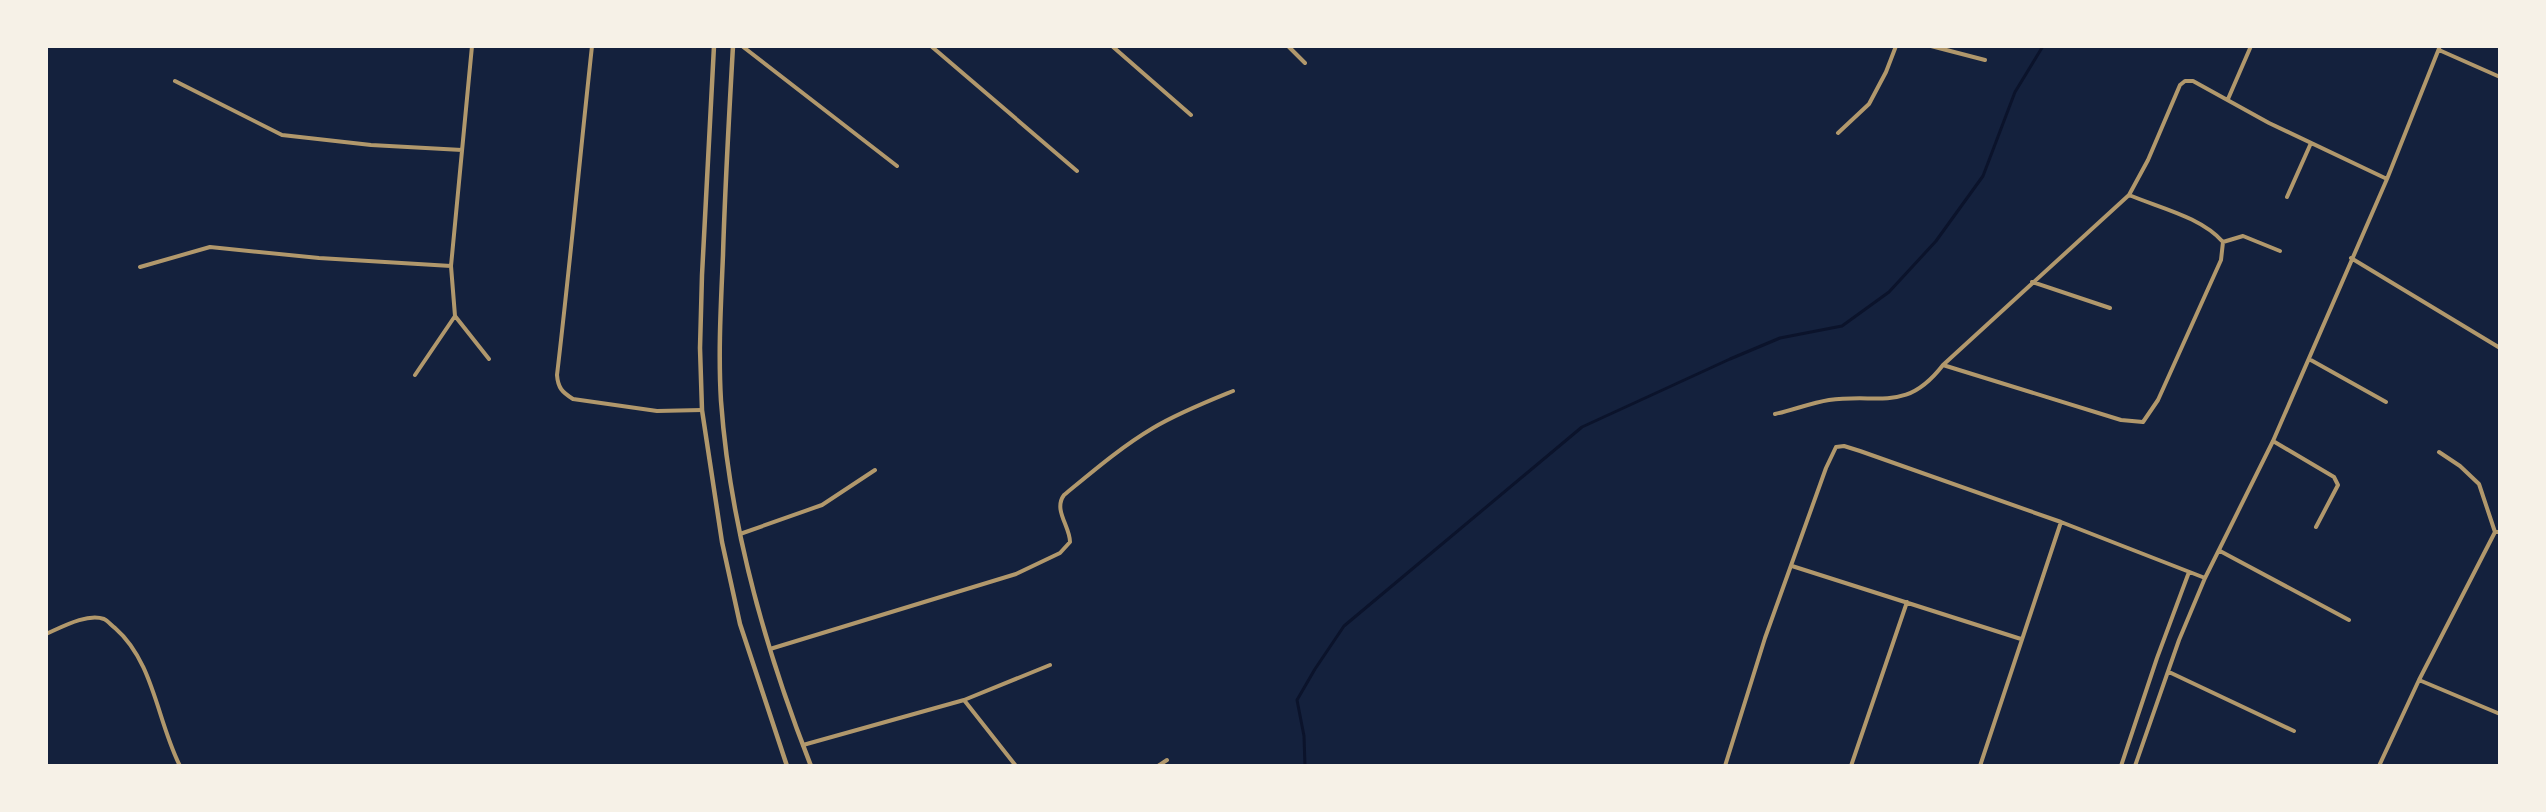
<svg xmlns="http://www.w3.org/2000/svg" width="2546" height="812" font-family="Jost,sans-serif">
	<rect width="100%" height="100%" fill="#14213d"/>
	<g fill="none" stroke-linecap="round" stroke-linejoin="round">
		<path stroke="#0b132b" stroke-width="3" d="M1305,766L1304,736L1297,700L1315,669L1344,626L1582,427L1730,359L1780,338L1842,326L1889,292L1936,241L1983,176L2015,92L2043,46"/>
		<path stroke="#b1986c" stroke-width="4" d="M472,46L451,266L455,316L489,359
			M592,46C580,156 570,265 557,375C558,388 562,392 573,399L657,411L702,410
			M742,46L897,166
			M931,46L1077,171
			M1112,46L1191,115
			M1288,46L1305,63
			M1931,46L1985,60
			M2439,50L2500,77
			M175,81L282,135L371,145L462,150
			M2228,99L2251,46
			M1838,133L1869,104L1886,72L1896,46
			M2287,197L2311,143
			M2223,242L2243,236L2280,251
			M2351,258L2500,348
			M140,267L210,247L319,258L451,266
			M2032,282L2110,308
			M2309,359L2386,402
			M1943,365L2129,195L2148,160L2180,85L2185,81H2193L2269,123L2387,179
			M415,375L455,316
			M1775,414C1793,410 1811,403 1829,400C1880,393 1906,413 1943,365L2121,420L2143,422L2158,400L2221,260L2223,242C2201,217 2160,208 2129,195
			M2273,441L2334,477L2338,485L2316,527
			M2439,452L2460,466L2479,484L2495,532
			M740,534L822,505L875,470
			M2220,551L2349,620
			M1792,566L2021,639
			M46,634C62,627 87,613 104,619C108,621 112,626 115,628C154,662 157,721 180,766
			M770,649L1016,574L1060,553L1070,542C1070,526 1053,510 1064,495C1092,472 1121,447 1153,428C1178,413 1206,402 1233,391
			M2169,672L2294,731
			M2419,680L2500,714
			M964,700L1016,766
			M803,745L964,700L1050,665
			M1158,766L1167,760
			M1725,766L1765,638L1826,468L1836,447L1844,446L1860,451L2061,522L2205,578
			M1851,766L1907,602
			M1980,766L2061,522
			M2121,766L2157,658L2189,572
			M2135,766L2179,640L2205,578L2273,441L2387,179L2440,46
			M2379,766L2419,680L2495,532H2500"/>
		<path stroke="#b1986c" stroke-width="4.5" d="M714,46L702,275L700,348L702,410L722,542L740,624L787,766
			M733,46C729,116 725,186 723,255C721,303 718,352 721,401C730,526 765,649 811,766"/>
	</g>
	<rect width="2546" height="812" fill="none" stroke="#f6f1e7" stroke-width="96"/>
</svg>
